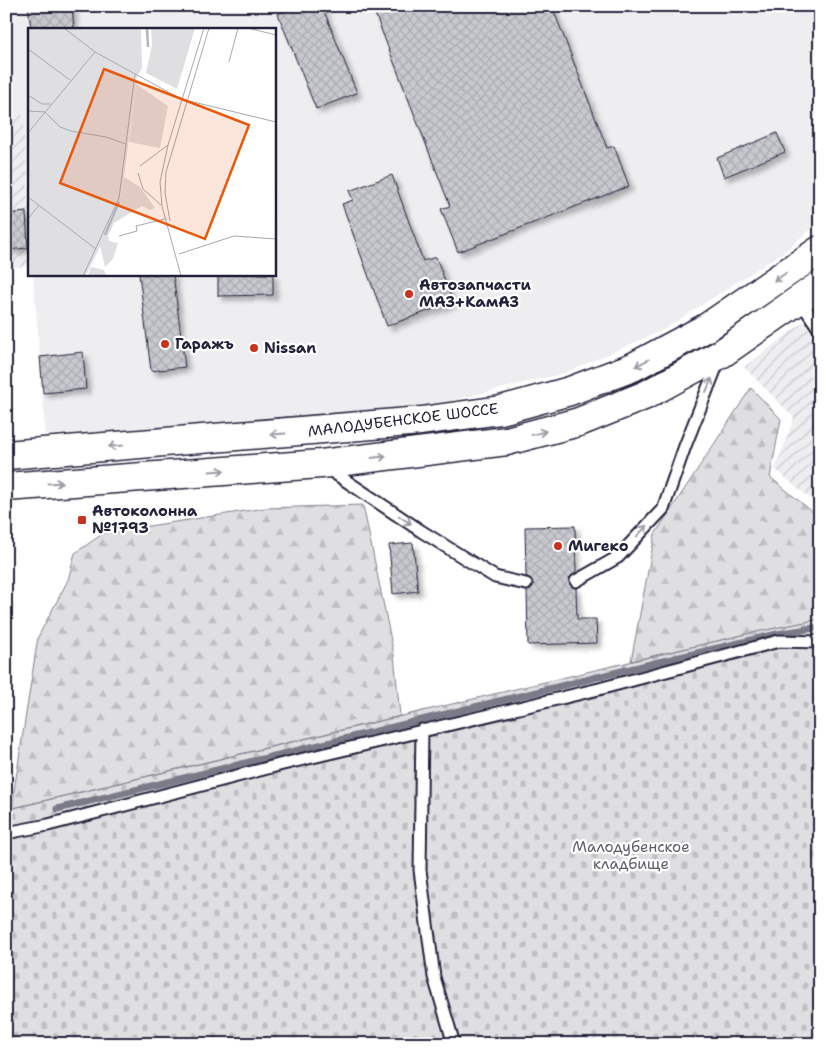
<svg xmlns="http://www.w3.org/2000/svg" width="826" height="1050" font-family="'Shantell Sans',sans-serif">
	<defs>
		<pattern id="industrial-furrows" width="10" height="10" patternUnits="userSpaceOnUse" patternTransform="scale(1.25)"><rect width="10" height="10" fill="#eeeef1"/><path d="M-1 1l2-2M0 10L10 0M9 11l2-2" fill="none" stroke="#ccccd0"/></pattern>
		<pattern id="forest-firs" width="22" height="20" patternUnits="userSpaceOnUse" patternTransform="scale(1.25)"><rect width="22" height="20" fill="#dfdfe2"/><path d="M5 1l3.5 6h-7zM16 11l3.5 6h-7z" fill="#bfbfc3"/></pattern>
		<pattern id="cemetery-stones" width="16" height="16" patternUnits="userSpaceOnUse" patternTransform="scale(1.25)"><rect width="16" height="16" fill="#dfdfe2"/><path d="M2 7V4a2 2 0 0 1 4 0v3zM10 15v-3a2 2 0 0 1 4 0v3z" fill="#bfbfc3"/></pattern>
		<pattern id="building-cross-hatch" width="8" height="8" patternUnits="userSpaceOnUse" patternTransform="scale(1.25)"><rect width="8" height="8" fill="#c8c8cf"/><path d="M0 0l8 8M0 8l8-8" fill="none" stroke="#acacb3"/></pattern>
		<filter id="shadow"><feDropShadow dx="4.5" dy="4.5" stdDeviation="2.5" flood-color="#0004"/></filter>
	</defs>
	<rect width="100%" height="100%" fill="#fff"/>
	<filter id="ink" filterUnits="userSpaceOnUse"><feTurbulence type="fractalNoise" baseFrequency=".02" numOctaves="2"/><feDisplacementMap in="SourceGraphic" scale="10" xChannelSelector="R" yChannelSelector="G"/><feConvolveMatrix kernelMatrix="1 2 1 2 8 2 1 2 1" color-interpolation-filters="sRGB"/></filter>
	<g filter="url(#ink)">
		<path fill="#eeeef1" d="M6,6H820V222L782,253L663,330L565,373L442,403L164,428L45,435L43,393L33,274H274V29H29V206L23,116L6,115Z"/>
		<path fill="url(#industrial-furrows)" d="M6,115H23L29,206V266L6,268Z
			M820,310V507L775,469L794,418L744,367Z"/>
		<path fill="url(#forest-firs)" stroke="#80808e" d="M751,388L781,419L770,477L820,518V619L747,634L631,661L655,534Z
			M363,505L394,655L400,716L13,808L14,791L38,637L68,580L75,553L104,533L265,508Z"/>
		<path fill="url(#cemetery-stones)" stroke="#80808e" d="M820,619V1044H6V810L747,634Z"/>
		<g fill="none" stroke-linecap="round" stroke-linejoin="round">
			<path stroke="#7a7a88" stroke-width="7" d="M57,809L659,662L777,634L820,627"/>
		</g>
		<path fill="url(#building-cross-hatch)" stroke="#22223b" filter="url(#shadow)" d="M28,6H72L74,29H31Z
			M298,6H322L357,93L316,109L278,14Z
			M372,6H552L607,148L614,146L629,186L458,252L441,209L450,206Z
			M777,133L785,152L724,177L717,158Z
			M392,175L423,261L436,257L453,302L387,326L342,204L353,200L349,191Z
			M26,212L28,248L6,250V214Z
			M139,274H173L185,367L151,371Z
			M218,274H273V295L218,296Z
			M83,352L86,389L43,393L40,357Z
			M575,526L576,573L570,577L569,581L572,587L576,588L577,619H596L597,643L528,645L527,591L531,589L533,585L531,579L526,576L525,527Z
			M413,543L418,591L393,594L389,545Z"/>
		<g fill="none" stroke-linecap="round" stroke-linejoin="round">
			<g stroke="#22223b" stroke-width="15">
				<path id="service" d="M799,299L820,330
					M327,468L421,531L495,577L526,584
					M576,581L618,557L663,509L685,446L719,360
					M422,730L420,870L434,977L454,1044
					M6,833L48,825L283,764L599,689L779,641L820,642"/>
			</g>
			<g stroke="#22223b" stroke-width="31">
				<path id="trunk" d="M6,455L421,421L501,410L570,391L633,367L706,328L820,250
					M6,487L321,464L507,441L579,422L646,395L721,354L820,285"/>
			</g>
			<use href="#service" stroke="#fff" stroke-width="11"/>
			<use href="#trunk" stroke="#fff" stroke-width="28"/>
		</g>
		<defs><path id="oneway-shaft" d="M-6 0H5M1.5-3L5.5 0L1.5 3" fill="none" stroke-width="1.6" stroke-linecap="round" stroke-linejoin="round" transform="scale(1.25)"/></defs>
		<g stroke="#9c9ca7">
			<use href="#oneway-shaft" transform="translate(780 277) rotate(145)"/>
			<use href="#oneway-shaft" transform="translate(642 363) rotate(152)"/>
			<use href="#oneway-shaft" transform="translate(709 385) rotate(-68)"/>
			<use href="#oneway-shaft" transform="translate(539 433) rotate(-15)"/>
			<use href="#oneway-shaft" transform="translate(278 434) rotate(176)"/>
			<use href="#oneway-shaft" transform="translate(116 446) rotate(176)"/>
			<use href="#oneway-shaft" transform="translate(379 457) rotate(-7)"/>
			<use href="#oneway-shaft" transform="translate(217 471) rotate(-4)"/>
			<use href="#oneway-shaft" transform="translate(55 483) rotate(-4)"/>
			<use href="#oneway-shaft" transform="translate(405 520) rotate(34)"/>
			<use href="#oneway-shaft" transform="translate(642 531) rotate(-46)"/>
		</g>
	</g>
	<g fill="#c8321e" stroke="#fff" stroke-width="2">
		<circle cx="409" cy="294" r="5"/>
		<circle cx="165" cy="344" r="5"/>
		<circle cx="254" cy="348" r="5"/>
		<rect x="77" y="515" width="10" height="10" rx="2.5"/>
		<circle cx="558" cy="546" r="5"/>
	</g>
	<g text-anchor="middle" dominant-baseline="central" stroke-width="4.5" stroke-linejoin="round" paint-order="stroke">
		<g font-size="15" font-weight="bold" fill="#22223b" stroke="#fff" text-anchor="start">
			<text x="419" y="285">Автозапчасти<tspan x="419" dy="17">МАЗ+КамАЗ</tspan></text>
			<text x="175" y="344">Гаражъ</text>
			<text x="264" y="348">Nissan</text>
			<text x="92" y="511">Автоколонна<tspan x="92" dy="17">№1793</tspan></text>
			<text x="568" y="546">Мигеко</text>
		</g>
		<g font-size="15" fill="#22223b" stroke="#fff">
			<text transform="translate(403 420) rotate(-7)">МАЛОДУБЕНСКОЕ ШОССЕ</text>
		</g>
		<g font-size="15" fill="#5b5b6d" stroke="#fff">
			<text x="631" y="847">Малодубенское<tspan x="631" dy="17">кладбище</tspan></text>
		</g>
	</g>
	<g transform="translate(28 28)">
		<rect width="248" height="248" fill="#fff"/>
		<path d="M123,0H167L149,61L118,45L124,17ZM108,56L140,78L132,120L101,114ZM96,149L112,159L127,180L122,182L114,178L86,195L80,207L81,213L90,215L85,231L77,239L72,218L92,179Z" fill="#dfdfe2"/>
		<path d="M63,239L76,242L78,247H60Z" fill="#dfdfe2"/>
		<path d="M0,0H113L114,40L109,48L92,179L58,247H0Z" fill="#dfdfe2"/>
		<path fill="none" stroke="#b4b4bc" stroke-width="2.5" d="M119,0L120,19M77,207L91,174"/>
		<path fill="none" stroke="#a7a7b1" stroke-width="1" d="M36,0L67,24M220,0L248,7M0,21L42,52M201,34L210,0M0,67L14,76H23M0,83L17,84L32,99L43,103L78,109L98,116M0,105L67,24L153,71L248,94M112,138L140,117M110,145L115,161L133,177M0,169L68,221M0,191L11,177M142,193L137,165L138,144L181,0M91,208L109,203L108,198L137,191M151,226L206,208L248,211M55,248L91,170L107,46M153,248L134,178L132,154L140,117L176,0"/>
		<path fill="#e8590c" fill-opacity="0.15" stroke="#e8590c" stroke-width="2.5" d="M76,41L221,97L177,211L32,155Z"/>
		<rect width="248" height="248" fill="none" stroke="#22223b" stroke-width="2.5"/>
	</g>
	<rect width="826" height="1050" fill="none" stroke="#fff" stroke-width="25"/>
	<rect x="12" y="12" width="801" height="1025" fill="none" stroke="#22223b" stroke-width="2" filter="url(#ink)"/>
</svg>
